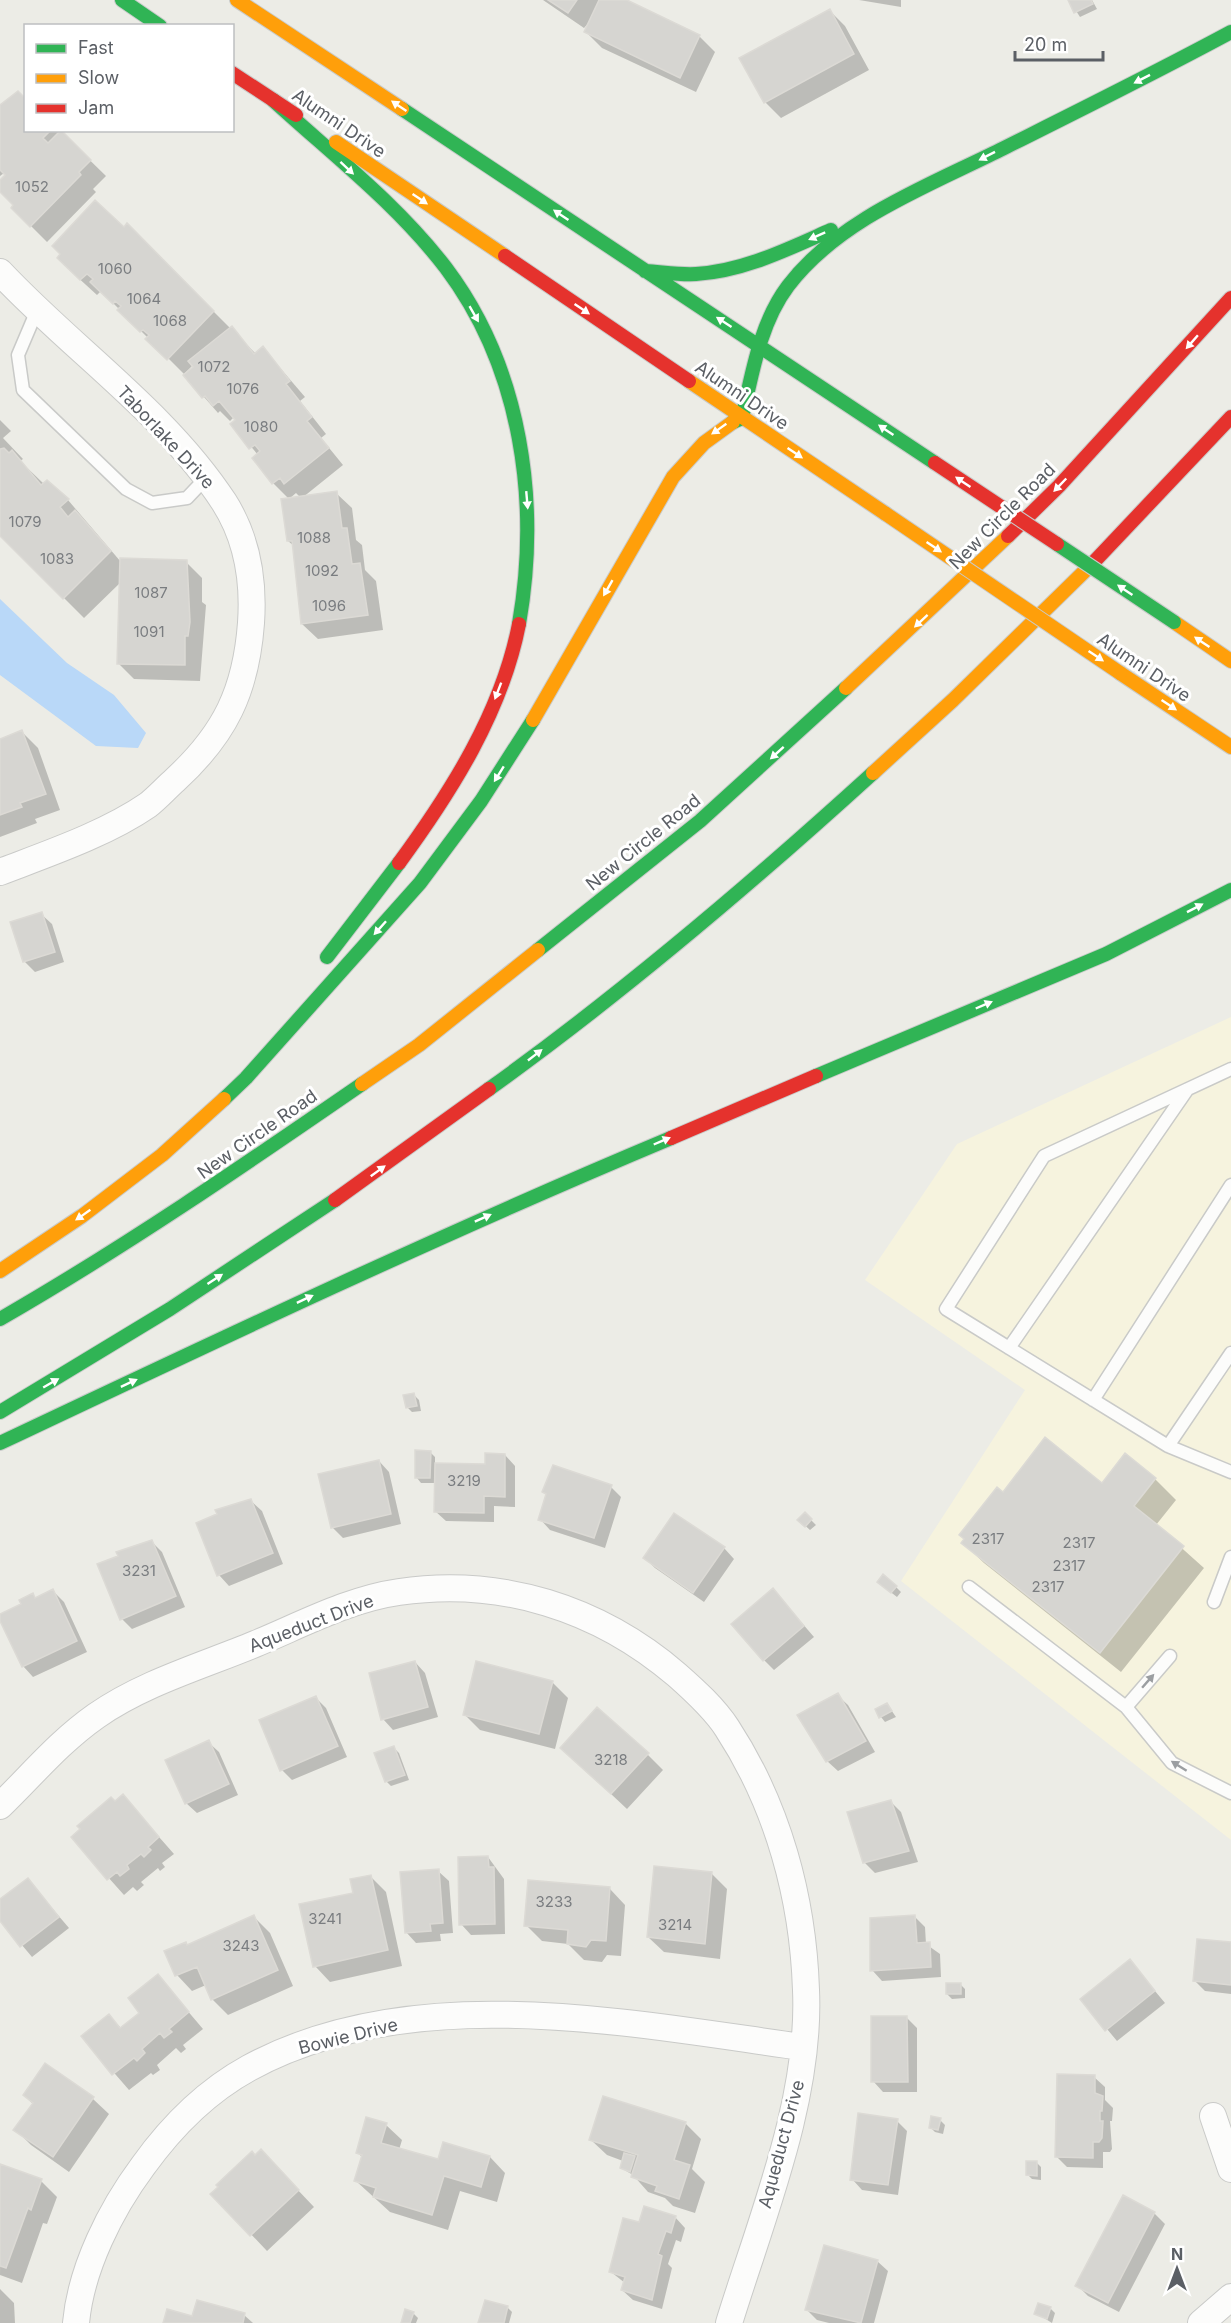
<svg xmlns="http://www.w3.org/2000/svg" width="1231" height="2323" font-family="Inter,sans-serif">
	<rect width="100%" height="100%" fill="#ecece6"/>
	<path fill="#f6f3de" d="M1231,1017V1840L901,1581L1025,1390L865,1280L957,1144Z"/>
	<path fill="#b9d8f8" d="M0,599L67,663L114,695L146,733L138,748L96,746L0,675Z"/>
	<path fill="#0003" fill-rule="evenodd" d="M543,0H624L699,36L715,52L696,92L602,48L586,32L591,20L584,28Z
		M859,0H901V7Z
		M1069,0H1092L1097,9L1080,17Z
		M830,11L845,26L869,70L781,118L765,102Z
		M0,107L26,130L61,132L106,176L93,189L96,192L47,242L13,208L15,205L0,190V182L7,175L4,173L0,176Z
		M127,225L256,354L263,348L305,397L300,401L326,434L321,438L343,465L302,498L336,493L352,508L356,540L362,545L365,570L376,581L383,630L318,639L302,624L294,546L288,541L301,498L296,493L289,499L273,483L254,458L258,455L232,424L237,420L234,417L230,421L220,411L218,413L184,374L101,291L97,295L74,274ZM193,365L195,368L186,375L184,374Z
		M0,420L11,431L3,438L23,459L20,461L44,484L47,482L68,500L121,562H186L202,578V602L206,605L200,681L134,679L118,663L121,582L84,618L0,534Z
		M22,732L38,748L60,810L35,819L37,823L0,837V740Z
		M41,914L52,924L64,962L35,972L24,961Z
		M414,1395L419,1400L421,1411L412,1412L407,1407Z
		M430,1452L435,1457V1465H486L505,1455L515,1466V1507L494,1506V1522L446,1521L435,1511L436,1483H421L417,1478Z
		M379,1461L389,1472L401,1524L343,1538L332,1527Z
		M1155,1479L1176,1500L1156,1525L1204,1568L1121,1672L984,1563L963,1543L1003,1494Z
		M611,1487L621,1497L605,1548L550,1530L540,1519Z
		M251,1501L262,1511L283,1564L229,1586L219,1575Z
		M805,1514L816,1525L810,1530L799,1520Z
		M152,1542L162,1552L185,1607L132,1629L122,1619L120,1556Z
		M724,1548L734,1559L704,1602L655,1568L645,1558Z
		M884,1587H896L901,1592L897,1597Z
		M53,1591L64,1602L87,1652L33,1677L23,1666L0,1616L23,1605L33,1595L37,1599Z
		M783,1601L814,1637L774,1670L764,1660Z
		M415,1662L425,1673L438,1717L393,1730L383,1719Z
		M552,1682L568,1698L555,1749L480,1730L464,1714Z
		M837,1695L848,1705L875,1752L838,1771L827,1761Z
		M316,1698L326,1708L347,1757L292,1780L282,1770Z
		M887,1704L896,1717L885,1722L881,1717Z
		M208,1742L219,1752L238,1795L197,1813L186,1803Z
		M394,1748L399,1753L409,1780L391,1786L386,1781Z
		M562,1748L647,1754L663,1770L627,1809Z
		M123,1796L174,1854L162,1863L165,1867L160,1871L158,1868L141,1882L144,1885L137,1891L133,1887L124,1895L73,1838Z
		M891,1802L901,1812L918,1862L875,1873L865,1863L849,1813Z
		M488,1857L504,1879L505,1934L471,1935L461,1924Z
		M438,1871L449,1881L453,1933L440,1934L441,1941L416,1943L406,1932Z
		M712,1874L727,1889L720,1959L664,1952L648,1937Z
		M370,1876L386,1892L402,1966L330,1982L315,1966L355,1894Z
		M28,1880L69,1928L32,1957L0,1919V1901Z
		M610,1889L625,1905L621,1956L607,1955L602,1962L584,1960L568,1944L542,1941L526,1925Z
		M254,1917L270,1933L293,1986L228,2015L212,1999L206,1985L192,1991L177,1975L166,1952L188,1946Z
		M915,1917L925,1927L926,1944L940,1954L941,1977L882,1981L872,1970Z
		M1231,1944V1994L1205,1991L1194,1980Z
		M1130,1961L1165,2003L1117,2041L1082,1999Z
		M158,1976L203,2029L183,2045L186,2049L181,2053L176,2048L157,2065L160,2070L153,2075L151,2073L129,2090L83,2037L109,2016L122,2029L141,2013Z
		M960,1984L965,1989V1998L952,1999L947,1994Z
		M907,2018L917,2028V2092H883L873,2081Z
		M46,2065L93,2099L109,2114L69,2172L31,2145L15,2129L33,2104L24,2095Z
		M1094,2077L1105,2087V2100L1113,2108L1112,2121H1110L1112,2149L1110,2152H1103V2168L1067,2167L1056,2156Z
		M604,2098L686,2124L701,2139L692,2169L705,2182L695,2213L673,2206L665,2198L648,2192L633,2175L621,2168L623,2161L607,2155L591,2140Z
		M940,2120L945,2125L943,2134L935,2132L930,2127Z
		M897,2121L907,2131L898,2195L862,2190L852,2179Z
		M386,2125L402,2140L399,2150L439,2161L490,2157L505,2173L497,2202L460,2191L448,2230L390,2212L356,2181L363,2158L357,2152Z
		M1036,2162L1041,2167V2180L1032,2179L1027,2174Z
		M1,2166L41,2181L57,2197L47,2224L43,2223L22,2283L0,2275Z
		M276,2167L314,2207L267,2251L213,2194Z
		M1124,2197L1154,2213L1165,2224L1119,2312L1088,2296L1077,2285Z
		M675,2217L685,2228L681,2242L676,2240L668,2264L672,2268L662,2309L633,2300L622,2290L625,2283L611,2272L640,2224Z
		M877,2261L888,2271L874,2323H829L817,2320L807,2310Z
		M0,2289L14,2303L15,2323H0Z
		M507,2307L512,2312L509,2323H480Z
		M1050,2308L1055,2313L1052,2323L1036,2313Z
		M413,2313L418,2318L416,2323H402Z
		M244,2315L253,2323H165L193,2318Z"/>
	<path fill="#d6d5d1" stroke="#dcdad5" stroke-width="1.5" d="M548,0H577L568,13Z
		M599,0H627L700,35L680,78L584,32Z
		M1068,0H1091L1093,4L1074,13Z
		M830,9L854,54L764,103L739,58Z
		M18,91L26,99V130H51L43,138L48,143L61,130L91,160L79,172L81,175L30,227L11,208L13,205L0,192V180L5,175L0,170V105Z
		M95,200L124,227L127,223L214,311L167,360L145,339L149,335L143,330L140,332L117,310L121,306L115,301L113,304L90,282L93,279L87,274L80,280L57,258L60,254L52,246Z
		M232,326L254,354L263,346L290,381L286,384L312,417L307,421L329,448L284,484L280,478L272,484L252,458L260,451L255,445L249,449L230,424L235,420L219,401L213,406L205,396L202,398L183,375L193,367L188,361Z
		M4,448L9,453L12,450L41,485L47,480L69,499L60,507L68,517L75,510L111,551L63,599L0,536V449Z
		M337,491L342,528H347L352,564L360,563L368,615L301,624L292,541H287L281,499Z
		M120,558L187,560L190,622L188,636H185V665L117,664Z
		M22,730L46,794L20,803L22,807L0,815V739Z
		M42,912L55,952L23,962L10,922Z
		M414,1393L417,1406L406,1408L403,1395Z
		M1045,1437L1102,1483L1125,1453L1156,1478L1134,1506L1184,1546L1100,1653L961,1543L964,1539L959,1535L997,1487L1003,1492Z
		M415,1450L431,1451L430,1478H415Z
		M485,1453L505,1454V1497L484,1496V1513L434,1512L435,1463L485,1464Z
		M379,1460L391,1514L331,1528L318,1474Z
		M553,1465L612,1485L594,1538L538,1520L546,1494L542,1492Z
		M251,1499L273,1553L217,1576L196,1523L217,1514L215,1510Z
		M805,1512L812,1519L805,1527L797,1520Z
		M674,1513L725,1547L693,1593L643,1558Z
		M152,1540L176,1596L120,1620L97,1564L118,1556L116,1552Z
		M883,1574L897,1586L891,1593L877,1582Z
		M773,1588L804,1626L763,1661L731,1624Z
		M53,1589L77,1641L22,1667L0,1621V1614L21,1604L19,1600L33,1593L35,1598Z
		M415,1661L428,1707L381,1720L369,1673Z
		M476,1661L553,1681L539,1734L463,1715Z
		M838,1693L866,1741L826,1762L797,1715Z
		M316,1696L338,1746L280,1771L259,1720Z
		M887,1703L892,1711L879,1718L875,1709Z
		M597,1707L649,1753L611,1794L560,1748Z
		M209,1740L229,1784L185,1804L165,1760Z
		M394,1746L405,1775L385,1782L374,1753Z
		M123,1794L159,1837L148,1847L151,1850L144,1857L141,1854L127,1865L129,1869L120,1876L117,1872L107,1880L71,1837L80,1829L77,1826L111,1797L115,1801Z
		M891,1800L909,1851L863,1863L847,1812Z
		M488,1856L489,1867H494L495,1924L459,1925L458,1857Z
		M654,1866L712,1872L705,1944L647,1937Z
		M439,1869L443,1923L430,1924L431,1931L405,1933L400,1872Z
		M371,1875L388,1950L313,1967L299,1904L353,1893L350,1879Z
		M28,1878L59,1917L20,1947L0,1921V1899Z
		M528,1880L610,1887L606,1941L591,1940L586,1947L567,1944L568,1930L524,1926Z
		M254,1915L278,1970L211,2000L197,1967L175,1976L164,1951L186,1942L187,1945Z
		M915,1915L917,1943L930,1942L931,1967L870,1971V1918Z
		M1197,1939L1231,1942V1985L1193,1981Z
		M1130,1959L1155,1991L1105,2031L1080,1999Z
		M158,1974L189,2012L169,2029L172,2032L164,2038L160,2033L142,2049L145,2053L137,2061L134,2058L112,2075L81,2036L109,2014L120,2028L139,2013L128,1998Z
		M946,1983H961V1994H946Z
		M871,2016H907L908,2082H871Z
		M45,2063L94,2097L53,2157L13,2130L33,2103L23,2095Z
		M1057,2074L1095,2075V2093L1103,2096L1102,2111H1100V2121H1103L1102,2138L1099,2142H1093V2158L1055,2157Z
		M603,2096L686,2122L674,2160L690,2165L679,2199L655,2191L657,2186L631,2177L638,2155L589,2140Z
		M858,2113L898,2119L888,2185L850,2180Z
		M931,2116L941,2118L938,2130L929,2128Z
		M366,2117L387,2123L381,2143L438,2159L443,2142L490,2156L481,2187L444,2176L432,2215L373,2197L376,2188L354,2181L362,2155L356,2153Z
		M261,2149L299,2190L250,2236L210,2194L218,2187L216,2185L252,2151L255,2155Z
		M624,2153L635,2156L630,2172L620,2168Z
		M1026,2161H1037V2176L1026,2175Z
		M0,2164L42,2179L31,2210L28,2208L6,2268L0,2266Z
		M1123,2195L1155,2212L1108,2303L1075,2286Z
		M644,2206L676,2216L671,2233L666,2231L658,2254L662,2256L652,2300L621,2290L625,2277L609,2272L623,2218L639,2222Z
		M824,2245L878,2260L861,2323L805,2310Z
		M197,2300L245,2313L243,2323H163L167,2309L192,2316Z
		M485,2300L508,2306L504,2323H478Z
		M1038,2303L1051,2307L1047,2319L1034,2314Z
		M405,2309L414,2312L410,2323H401Z"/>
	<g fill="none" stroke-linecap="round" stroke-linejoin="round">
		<g stroke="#c9cac8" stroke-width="15">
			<path id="lane" d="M38,308L18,355L23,390L126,489L152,503L187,498L206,478
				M1231,1069L1044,1156L946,1309L1168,1446L1231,1472
				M1009,1348L1187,1090
				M1093,1400L1231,1185
				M1168,1446L1231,1353
				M969,1587L1126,1707L1172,1763L1231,1793
				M1214,1602L1231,1557
				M1126,1707L1170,1656"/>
		</g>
		<g stroke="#c9cac8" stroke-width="28">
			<path id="street" d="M0,272C72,349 165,412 224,502C247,538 254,580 251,623C246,691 225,734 175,780C166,788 157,798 148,805C106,834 47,854 0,872
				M0,1806C32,1775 59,1742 96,1716C143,1683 202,1666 255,1644C301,1625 349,1599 399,1592C501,1577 599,1608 677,1675C694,1690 714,1708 727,1728C778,1806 803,1898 806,1990C811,2100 761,2219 729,2323
				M1213,2116L1231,2169
				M76,2323C81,2268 111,2209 143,2166C171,2127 207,2091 249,2068C412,1979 627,2023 802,2047
				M1201,2323L1231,2297"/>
		</g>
		<g stroke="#c9cbca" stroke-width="16">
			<path id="fast" d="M122,0L160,26
				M273,100C332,154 397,204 446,268C522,369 540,503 519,624
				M402,109L935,463
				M645,271C662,272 679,275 696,274C744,271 788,249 831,230
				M733,422L742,418C752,374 760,323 788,286C839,219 928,186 1000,150C1078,111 1155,73 1231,32
				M538,950L700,821L846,688
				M327,957L399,863
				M816,1076L1106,954L1231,890
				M489,1089C623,993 751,884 873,773
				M224,1099L246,1078L420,883L481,801L533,720
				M0,1319C125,1247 243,1166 362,1084
				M0,1412L170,1309L335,1200
				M0,1443C222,1338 444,1233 671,1138"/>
		</g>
		<g stroke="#c9cbca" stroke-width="16">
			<path id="slow" d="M237,0L402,109
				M336,142L505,256
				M689,381L886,514
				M1174,622L1231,661
				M1120,673L1231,747
				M846,688L1008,536
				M533,720L673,477L704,443L733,422
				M873,773L953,700L1092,564
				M362,1084L419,1045L538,950
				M0,1271L82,1216L162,1155L224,1099"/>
		</g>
		<g stroke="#c9cbca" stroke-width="16">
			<path id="jam" d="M232,73L296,115
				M505,256L689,381
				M1008,536L1059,486L1231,298
				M1092,564L1231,417
				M399,863C451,792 502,712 519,624
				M671,1138L816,1076
				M335,1200L489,1089"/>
		</g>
		<use href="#lane" stroke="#fcfcfb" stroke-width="12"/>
		<use href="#street" stroke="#fcfcfb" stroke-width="26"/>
		<use href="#fast" stroke="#30b455" stroke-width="14"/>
		<use href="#slow" stroke="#ff9f0a" stroke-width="14"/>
		<use href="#jam" stroke="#e5322d" stroke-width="14"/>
		<g stroke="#c9cbca" stroke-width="16" stroke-linecap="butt">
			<path id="fast-bridge" d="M1057,544L1174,622"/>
		</g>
		<g stroke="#c9cbca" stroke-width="16" stroke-linecap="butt">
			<path id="slow-bridge" d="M886,514L1120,673"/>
		</g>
		<g stroke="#c9cbca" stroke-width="16" stroke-linecap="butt">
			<path id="jam-bridge" d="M935,463L1057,544"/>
		</g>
		<use href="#fast-bridge" stroke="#30b455" stroke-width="14"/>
		<use href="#slow-bridge" stroke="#ff9f0a" stroke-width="14"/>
		<use href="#jam-bridge" stroke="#e5322d" stroke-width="14"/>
	</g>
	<defs><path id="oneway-solid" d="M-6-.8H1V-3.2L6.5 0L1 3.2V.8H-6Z" transform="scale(1.5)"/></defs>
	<g fill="#fff">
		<use href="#oneway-solid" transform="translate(1142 79) rotate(153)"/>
		<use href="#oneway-solid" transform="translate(399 106) rotate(-146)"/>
		<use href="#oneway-solid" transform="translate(987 156) rotate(153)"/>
		<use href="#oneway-solid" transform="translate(347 168) rotate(43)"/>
		<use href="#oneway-solid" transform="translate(420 199) rotate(34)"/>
		<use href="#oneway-solid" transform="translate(561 215) rotate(-146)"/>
		<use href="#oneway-solid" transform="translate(817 236) rotate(156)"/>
		<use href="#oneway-solid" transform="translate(582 309) rotate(34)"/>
		<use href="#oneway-solid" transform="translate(474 314) rotate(60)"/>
		<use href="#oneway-solid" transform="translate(724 322) rotate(-147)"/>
		<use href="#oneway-solid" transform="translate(1192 342) rotate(131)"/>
		<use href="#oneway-solid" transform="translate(719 429) rotate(145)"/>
		<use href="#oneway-solid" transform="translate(886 430) rotate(-146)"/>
		<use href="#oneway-solid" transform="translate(795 453) rotate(34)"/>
		<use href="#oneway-solid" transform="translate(963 482) rotate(-146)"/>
		<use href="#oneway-solid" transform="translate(1060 485) rotate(134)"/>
		<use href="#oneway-solid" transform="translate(527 500) rotate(85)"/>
		<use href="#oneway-solid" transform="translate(934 547) rotate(34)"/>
		<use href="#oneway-solid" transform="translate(608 588) rotate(120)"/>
		<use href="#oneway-solid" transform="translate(1125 590) rotate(-146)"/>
		<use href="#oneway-solid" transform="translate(921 621) rotate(137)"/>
		<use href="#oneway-solid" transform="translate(1202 642) rotate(-146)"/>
		<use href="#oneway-solid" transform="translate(1096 656) rotate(34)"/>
		<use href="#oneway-solid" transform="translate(498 691) rotate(111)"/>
		<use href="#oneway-solid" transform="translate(1169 705) rotate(34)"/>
		<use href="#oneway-solid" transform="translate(777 753) rotate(138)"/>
		<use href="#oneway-solid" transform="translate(499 774) rotate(122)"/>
		<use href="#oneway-solid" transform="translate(1195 908) rotate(-27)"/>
		<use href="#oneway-solid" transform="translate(380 928) rotate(132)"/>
		<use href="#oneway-solid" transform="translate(984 1005) rotate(-23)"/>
		<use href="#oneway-solid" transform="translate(535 1055) rotate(-38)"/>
		<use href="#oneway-solid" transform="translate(662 1141) rotate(-23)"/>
		<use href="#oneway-solid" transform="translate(378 1171) rotate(-36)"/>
		<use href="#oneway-solid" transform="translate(83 1215) rotate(145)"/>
		<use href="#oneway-solid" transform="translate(483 1218) rotate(-24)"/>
		<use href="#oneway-solid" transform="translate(215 1279) rotate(-33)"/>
		<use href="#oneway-solid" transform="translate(305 1299) rotate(-25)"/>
		<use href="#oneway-solid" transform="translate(51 1383) rotate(-30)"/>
		<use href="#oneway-solid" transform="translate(129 1383) rotate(-25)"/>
	</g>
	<g fill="#9b9ea1">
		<use href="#oneway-solid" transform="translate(1148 1681) rotate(-49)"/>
		<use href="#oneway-solid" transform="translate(1179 1766) rotate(-148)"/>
	</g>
	<g text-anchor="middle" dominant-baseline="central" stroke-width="6" stroke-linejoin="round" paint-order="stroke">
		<g font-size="15" fill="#7a7d80">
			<text x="32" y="186">1052</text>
			<text x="115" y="268">1060</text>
			<text x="144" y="298">1064</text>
			<text x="170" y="320">1068</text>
			<text x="214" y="366">1072</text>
			<text x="243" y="388">1076</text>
			<text x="261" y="426">1080</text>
			<text x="25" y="521">1079</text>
			<text x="314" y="537">1088</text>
			<text x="57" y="558">1083</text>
			<text x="322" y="570">1092</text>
			<text x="151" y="592">1087</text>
			<text x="329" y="605">1096</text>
			<text x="149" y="631">1091</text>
			<text x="464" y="1480">3219</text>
			<text x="988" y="1538">2317</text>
			<text x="1079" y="1542">2317</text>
			<text x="1069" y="1565">2317</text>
			<text x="139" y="1570">3231</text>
			<text x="1048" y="1586">2317</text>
			<text x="611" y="1759">3218</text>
			<text x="554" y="1901">3233</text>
			<text x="325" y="1918">3241</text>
			<text x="675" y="1924">3214</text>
			<text x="241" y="1945">3243</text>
		</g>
		<g font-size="18" fill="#5b5f65" stroke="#fff">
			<text transform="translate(339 123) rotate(34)">Alumni Drive</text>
			<text transform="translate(742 395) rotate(34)">Alumni Drive</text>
			<text transform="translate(166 437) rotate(47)">Taborlake Drive</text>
			<text transform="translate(1002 516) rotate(-45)">New Circle Road</text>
			<text transform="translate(1144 667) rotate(34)">Alumni Drive</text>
			<text transform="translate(643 842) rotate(-39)">New Circle Road</text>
			<text transform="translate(257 1134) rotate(-35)">New Circle Road</text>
			<text transform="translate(311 1623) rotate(-21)">Aqueduct Drive</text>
			<text transform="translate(348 2036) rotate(-14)">Bowie Drive</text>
			<text transform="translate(781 2144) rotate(-75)">Aqueduct Drive</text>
		</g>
	</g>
	<rect x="24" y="24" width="210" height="108" fill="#ffffff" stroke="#bdbfc1" stroke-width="1.5"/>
	<rect x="36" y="44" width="30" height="9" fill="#30b455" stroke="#bdbfc1" stroke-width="1.5"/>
	<text x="78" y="54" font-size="18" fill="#5b5f65">Fast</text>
	<rect x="36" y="74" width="30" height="9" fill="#ff9f0a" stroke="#bdbfc1" stroke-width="1.5"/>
	<text x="78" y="84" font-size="18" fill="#5b5f65">Slow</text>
	<rect x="36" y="104" width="30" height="9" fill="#e5322d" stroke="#bdbfc1" stroke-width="1.5"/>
	<text x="78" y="114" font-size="18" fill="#5b5f65">Jam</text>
	<g transform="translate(1177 2269)" stroke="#ffffff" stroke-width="4.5" paint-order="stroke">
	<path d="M0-4.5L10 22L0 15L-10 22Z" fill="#5b5f65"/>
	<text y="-9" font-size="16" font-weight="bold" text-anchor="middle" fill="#5b5f65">N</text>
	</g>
	<path d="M1015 51v9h88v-9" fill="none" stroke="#5b5f65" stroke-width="3"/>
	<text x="1024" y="51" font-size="18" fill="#5b5f65" stroke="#ffffff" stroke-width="4.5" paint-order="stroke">20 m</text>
</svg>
